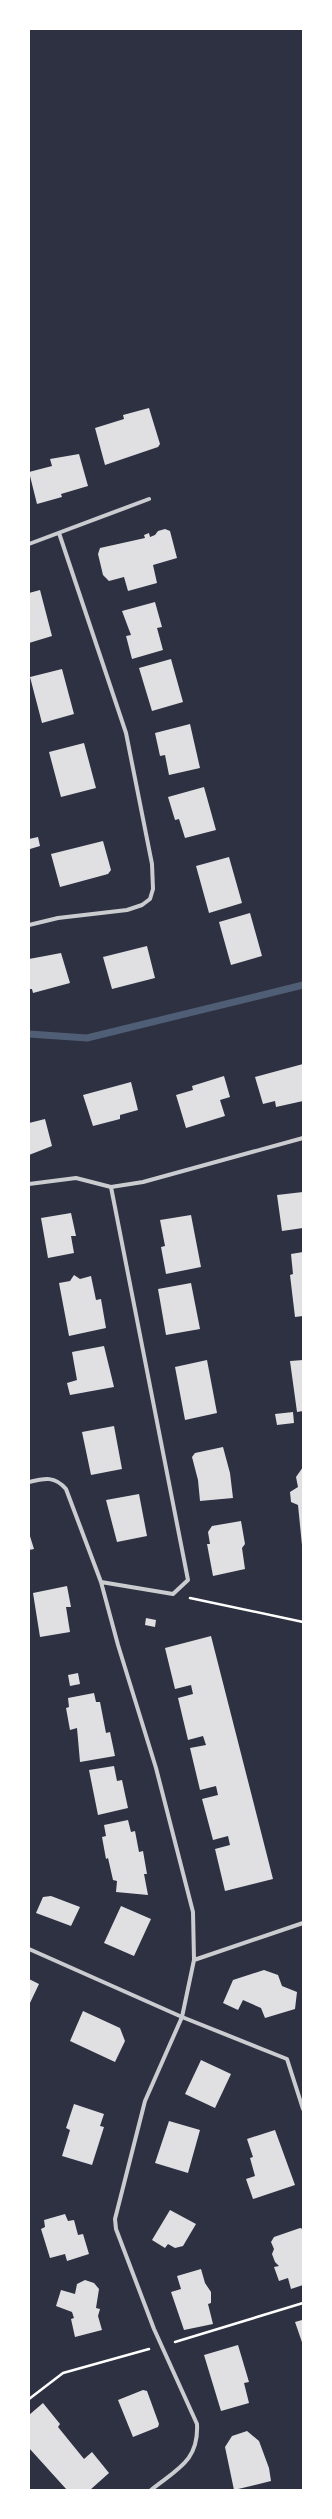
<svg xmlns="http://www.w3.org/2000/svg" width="332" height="2519" font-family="Roboto,sans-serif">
	<rect width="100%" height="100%" fill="#2d3142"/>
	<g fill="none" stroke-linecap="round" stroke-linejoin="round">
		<path stroke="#4f5d75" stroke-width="7" d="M29,1034L87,1038L303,985"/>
	</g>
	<path fill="#e0e0e3" d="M149,408L160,444L158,447L105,465L95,428L124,419L123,415Z
		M79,454L88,486L61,494L62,497L37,504L29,472L52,466L50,459Z
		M165,529L170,531L177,558L153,565L157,583L128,591L124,577L109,581L103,575L98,554L100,548L145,538L144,535L149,533L150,537L155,535L158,531Z
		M40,590L52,636L29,643V593Z
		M155,602L162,627L157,628L163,650L132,659L126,636L131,635L122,611Z
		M171,659L183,702L152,711L139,668Z
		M62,669L74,714L42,723L30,677Z
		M190,724L200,768L169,775L165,755L160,756L155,733Z
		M84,743L96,788L61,797L49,752Z
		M204,787L216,830L185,838L179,819L175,820L168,797Z
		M38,837L40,846L30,849L29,839Z
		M103,841L111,870L108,874L60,887L51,854Z
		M229,857L242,903L209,913L196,866Z
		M250,913L262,956L231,965L219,922Z
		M147,946L155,978L112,989L103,957Z
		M61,953L70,983L33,993L32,989H29V959Z
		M303,1064V1101L276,1107L275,1101L263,1104L255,1077Z
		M224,1076L230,1097L220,1100L225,1116L186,1128L176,1095L193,1090L192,1086Z
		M131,1082L138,1110L120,1115V1119L93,1126L83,1095Z
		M45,1119L52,1146L29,1155V1123Z
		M303,1192V1228L282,1231L277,1195Z
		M71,1213L76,1236H71L74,1253L48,1258L41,1218Z
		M191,1215L201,1267L166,1274L161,1247L165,1246L160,1220Z
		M303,1252V1316L295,1317L290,1275L293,1274L291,1254Z
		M74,1275L80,1279L91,1276L96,1300L101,1299L106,1328L69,1336L59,1283L70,1281Z
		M191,1283L200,1329L166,1335L158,1289Z
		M104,1346L114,1387L70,1395L67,1383L77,1380L72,1352Z
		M207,1360L217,1413L185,1420L175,1367Z
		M303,1360V1411L297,1412L290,1361Z
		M293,1412L294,1423L277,1425L275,1414Z
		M114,1426L122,1469L91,1475L82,1432Z
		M223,1447L230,1473L233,1498L200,1501L198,1480L192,1457L195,1453Z
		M303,1467V1545H302L298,1505L291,1502L290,1492L298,1487L296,1477Z
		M139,1494L147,1536L117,1542L106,1500Z
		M241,1521L245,1544L242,1548L245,1569L213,1576L207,1544H210L208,1532L212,1526Z
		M29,1533L34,1549L29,1550Z
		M67,1586L71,1607H66L70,1632L40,1637L33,1593Z
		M146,1618L156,1620L155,1627L145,1625Z
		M211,1636L273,1879L225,1891L215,1849L230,1845L228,1836L213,1840L202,1799L218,1795L216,1786L200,1790L190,1748L206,1745L203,1736L188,1740L178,1698L193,1694L191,1685L175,1689L165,1648Z
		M78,1673L80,1684L70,1686L68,1675Z
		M94,1693L96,1702H100L106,1733L110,1732L115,1756L80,1762L77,1728L70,1730L66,1708L69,1707L68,1698Z
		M114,1766L117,1781L122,1780L128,1808L98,1815L89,1770Z
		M128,1820L131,1832L135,1831L139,1852L143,1851L147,1874H144L148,1895L116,1892L117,1881L113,1880L108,1858L106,1859L102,1837L106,1836L104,1825Z
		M51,1896L80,1907L71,1926L36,1913L43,1897Z
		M121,1906L151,1919L134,1956L104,1943Z
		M264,1970L278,1975L282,1986L297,1992L295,2009L265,2018L261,2008L243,2000L238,2010L223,2003L233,1980Z
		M29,1979L39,1984L29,2005Z
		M83,2011L120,2028L125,2041L115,2062L70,2041Z
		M201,2060L231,2074L215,2108L185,2094Z
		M74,2104L104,2114L100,2126L104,2127L92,2165L62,2156L70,2130L66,2128Z
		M169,2121L200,2130L188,2173L155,2163Z
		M275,2130L295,2185L253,2199L246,2179L255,2176L250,2158L253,2157L247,2139Z
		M170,2210L196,2224L183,2246L175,2248L168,2244L165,2248L152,2240Z
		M65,2214L68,2221L74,2220L78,2235L83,2234L89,2254L67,2261L65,2254L50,2258L41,2229L45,2227L44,2220Z
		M300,2228L303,2229V2285L291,2289L288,2278L279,2281L274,2267L279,2266L275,2262L272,2254L274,2249L271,2242L274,2237Z
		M201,2269L205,2283L211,2292V2303L208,2304L213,2324L184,2330L171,2292L181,2289L177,2276Z
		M85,2280L94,2283L99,2289L96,2308L100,2309L98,2316L102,2330L75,2337L71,2319L74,2318L72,2312L56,2306L61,2290L75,2294L77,2284Z
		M302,2320L303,2323V2345L295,2322Z
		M238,2345L249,2382L244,2383L249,2403L221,2411L204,2355Z
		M143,2390L147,2391L159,2424L158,2427L133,2437L118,2400Z
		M43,2403L60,2424L58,2427L84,2459L92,2452L109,2473L90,2490H67L29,2448V2415Z
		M247,2431L259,2441L269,2468L271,2481L234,2490L225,2447L232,2436Z"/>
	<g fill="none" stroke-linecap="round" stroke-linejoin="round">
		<path stroke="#fff" stroke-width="2.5" d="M190,1598L303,1622
			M175,2342L303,2303
			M29,2399L63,2373L149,2349"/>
		<path stroke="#caccd0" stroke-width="4" d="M29,544L149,499
			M29,925L58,918L127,910L142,905L150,899L153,889L152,864L126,733L59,533
			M29,1184L76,1178L111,1187L143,1182L303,1138
			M29,1482C45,1478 55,1476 66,1489L101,1582L118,1645L156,1768L193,1912L194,1960
			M101,1582L173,1594L188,1580L111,1187
			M29,1949L182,2017L287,2059L303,2109
			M151,2490C177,2469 199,2461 197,2424L154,2329L116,2229L115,2219L145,2101L182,2017L194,1960L303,1923"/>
	</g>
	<rect width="332" height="2519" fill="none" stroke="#ffffff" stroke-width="60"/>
</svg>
